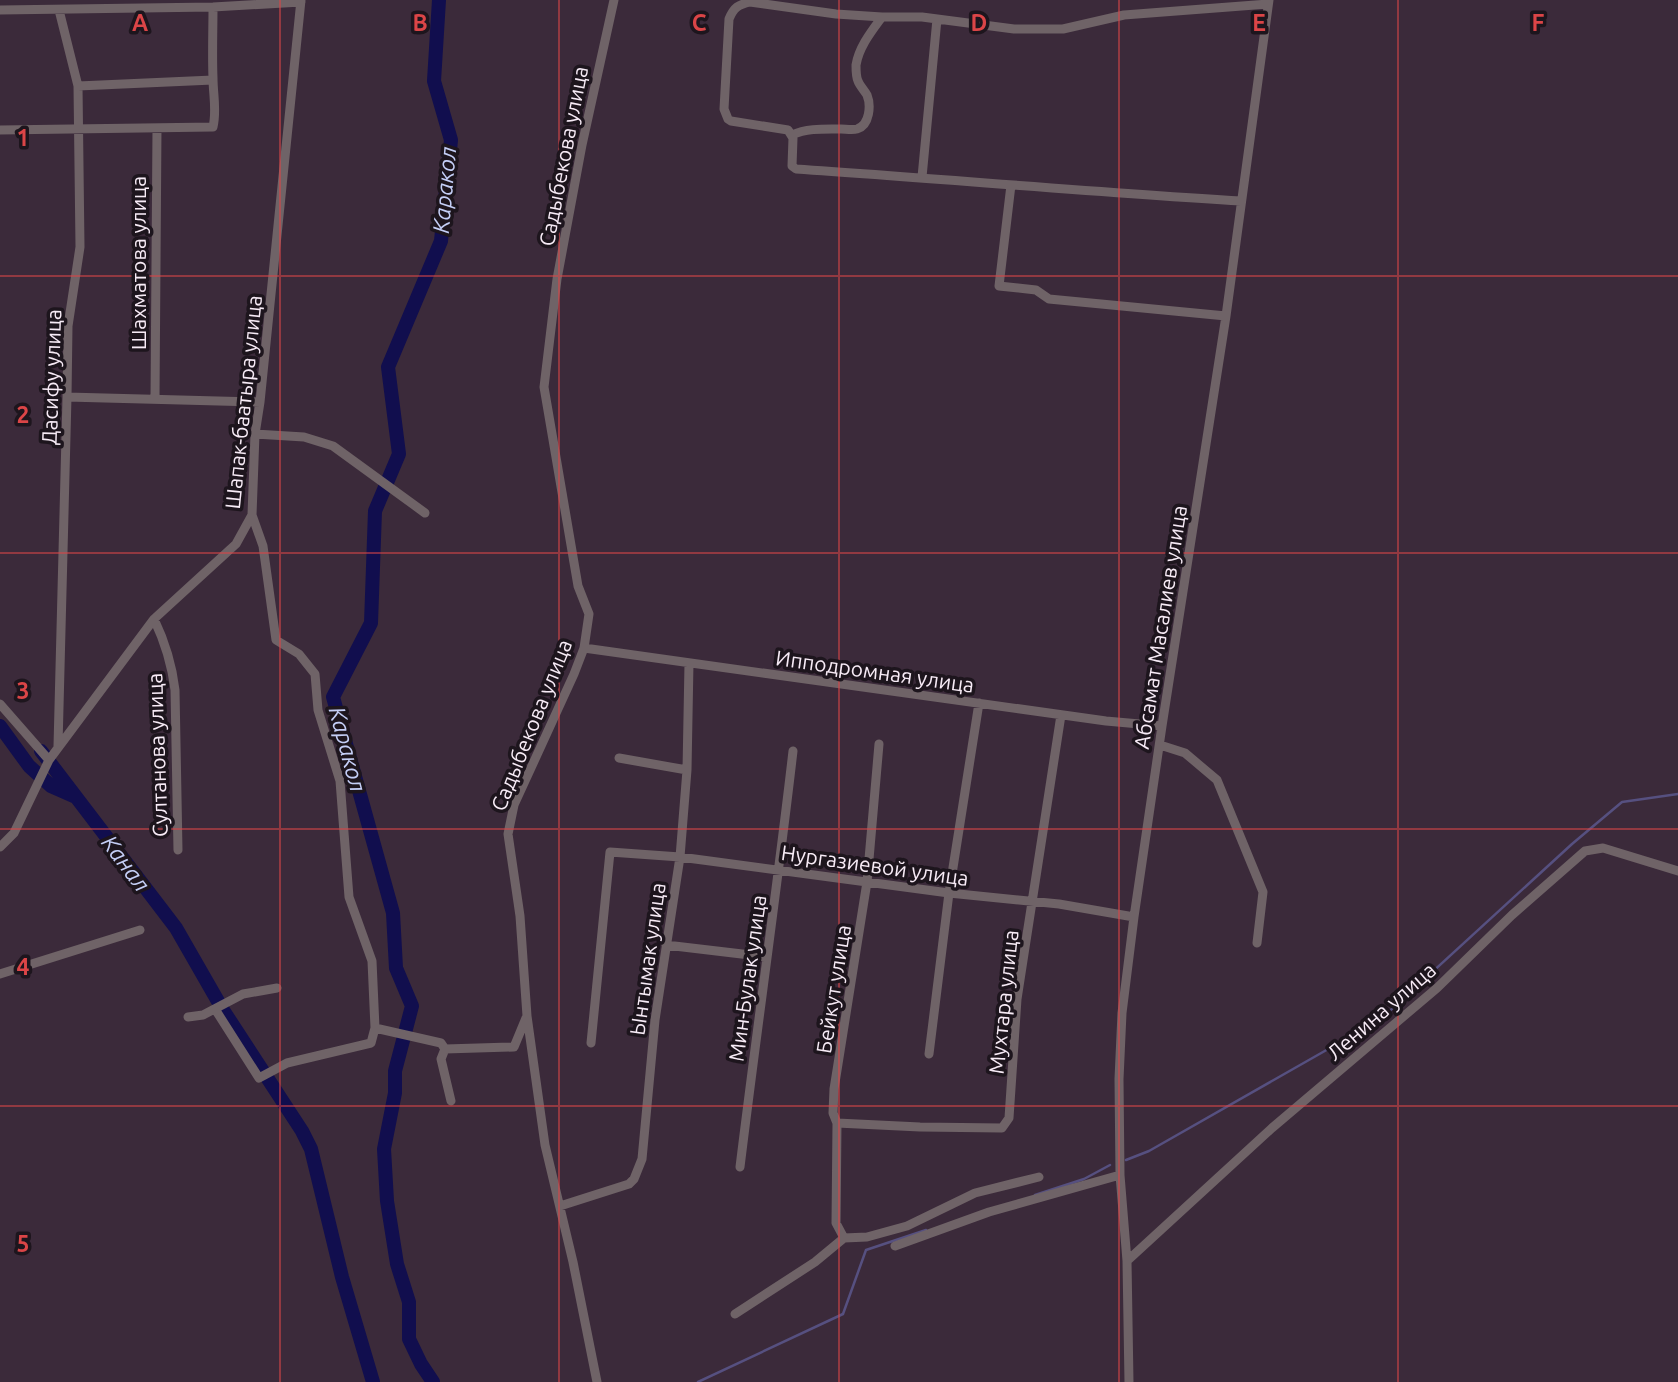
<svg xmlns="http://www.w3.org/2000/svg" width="1678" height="1382" font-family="Ubuntu,sans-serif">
	<rect width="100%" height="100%" fill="#3b2a3a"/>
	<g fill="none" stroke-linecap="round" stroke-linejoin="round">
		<path stroke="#565080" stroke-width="2.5" d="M1126,1160L1149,1151L1381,1019L1572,844L1622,802L1678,794
			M1035,1195L1084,1179L1110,1165
			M698,1382L843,1314L866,1250L926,1230"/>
		<path stroke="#110e4e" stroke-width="14" d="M0,726L29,766L51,786L76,797
			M41,751L176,928L223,1010L302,1131L311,1149L342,1277L373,1382
			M433,1382L421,1364L409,1339V1302L397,1264L387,1201L384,1149L395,1093V1071L412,1006L396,968L393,913L333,697L371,623L375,511L399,454L388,367L441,241L451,140L434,81L439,0"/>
		<path stroke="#6f6367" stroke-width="9" d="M0,10L213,7L301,2
			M78,86L213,80
			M0,130L213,127C217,110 213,95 213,78C212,54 213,30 213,7
			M792,135C807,128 824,129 841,129C845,129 853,130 857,129C870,125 871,105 867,95C864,90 860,86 858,81C856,77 856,70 856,65C859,47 871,32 882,17
			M922,177L937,19
			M1011,185L999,286L1036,290L1049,299L1226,316
			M1241,201C1093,192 944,179 796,169L792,166L793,138L788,130L731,121L728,119L724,109L729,19C734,7 738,5 750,2L836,14L882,17H922L1014,29H1063L1124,15L1268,4
			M67,397L260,402
			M155,399L157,128
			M255,434L304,437L333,446L425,513
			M154,619C165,642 172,665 175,690L178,850
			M584,648L1106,721L1162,726
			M0,704L49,760
			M1160,745L1185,753L1217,780L1263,892L1257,943
			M58,746L67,397L68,326L80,247L78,86L59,10
			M619,758L687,770
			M0,847L14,833L49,760L154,619L236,544L252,515L255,434L260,402L301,0
			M666,945L767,957
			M0,974L140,930
			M215,1009L259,1078L287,1063L371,1043L375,1028L372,961L349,897L340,781L318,710L315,674L299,654L276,640L263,546L252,515
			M188,1017L203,1015L243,994L277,988
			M375,1028L441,1043L445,1049L514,1047L526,1018
			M591,1043L610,852L680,857L949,893L1059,904L1134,917
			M445,1049L441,1059L451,1101
			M929,1054L949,893L979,703
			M837,1123L920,1127L1002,1128L1009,1118L1017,999L1061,715
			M740,1167C757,1028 777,890 793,751
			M560,1206L629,1184L634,1179L642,1159L655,1020L680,857L687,770L689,663
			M844,1238L836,1223L837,1123L833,1113L834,1089L867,882L879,744
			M895,1246L989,1212L1120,1175
			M1127,1261L1272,1128L1437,988L1512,915L1585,851L1603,848L1678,871
			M735,1314L815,1262L844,1238L867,1237L907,1226L975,1193L1039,1177
			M597,1382L573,1262L545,1145L527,1016L520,916L508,834L514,805L574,674L584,648L589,614L578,586L544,387L557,279L582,145L614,0
			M1129,1382L1127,1261L1120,1175L1119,1079L1122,1013L1134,917L1162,726L1226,316L1269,0"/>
	</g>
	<path fill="none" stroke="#db4547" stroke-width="2" stroke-opacity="0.55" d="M280,0V1382M559,0V1382M839,0V1382M1119,0V1382M1398,0V1382M0,276H1678M0,553H1678M0,829H1678M0,1106H1678"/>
	<g text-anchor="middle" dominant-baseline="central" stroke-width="7" stroke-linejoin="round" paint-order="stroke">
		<g font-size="21" fill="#f7ebf6" stroke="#1d151d">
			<text transform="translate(563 156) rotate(-79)">Садыбекова улица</text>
			<text transform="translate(138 263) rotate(-90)">Шахматова улица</text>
			<text transform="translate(51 377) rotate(-88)">Дасифу улица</text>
			<text transform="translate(243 402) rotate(-84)">Шапак-баатыра улица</text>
			<text transform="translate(1160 627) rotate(-81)">Абсамат Масалиев улица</text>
			<text transform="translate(875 671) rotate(8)">Ипподромная улица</text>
			<text transform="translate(531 725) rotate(-68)">Садыбекова улица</text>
			<text transform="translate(157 755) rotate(-92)">Султанова улица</text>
			<text transform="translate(875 865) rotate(8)">Нургазиевой улица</text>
			<text transform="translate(647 959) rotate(-82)">Ынтымак улица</text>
			<text transform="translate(747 978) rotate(-82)">Мин-Булак улица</text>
			<text transform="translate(833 989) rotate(-81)">Бейкут улица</text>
			<text transform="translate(1003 1002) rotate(-84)">Мухтара улица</text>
			<text transform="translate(1381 1011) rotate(-41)">Ленина улица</text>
		</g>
		<g font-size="23" font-style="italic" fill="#c4cef6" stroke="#1d151d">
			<text transform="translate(444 190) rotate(-85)">Каракол</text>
			<text transform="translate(348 749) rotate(75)">Каракол</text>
			<text transform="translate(126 863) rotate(53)">Канал</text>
		</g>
	</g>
	<g font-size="23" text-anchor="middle" font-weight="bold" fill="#db4547" stroke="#1d151d" stroke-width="7" stroke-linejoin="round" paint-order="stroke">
		<text x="140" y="31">A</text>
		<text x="420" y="31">B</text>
		<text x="699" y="31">C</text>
		<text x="979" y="31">D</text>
		<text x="1259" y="31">E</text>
		<text x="1538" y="31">F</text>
		<text x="23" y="146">1</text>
		<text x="23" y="423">2</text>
		<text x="23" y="699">3</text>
		<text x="23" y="975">4</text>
		<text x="23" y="1252">5</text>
	</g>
</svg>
